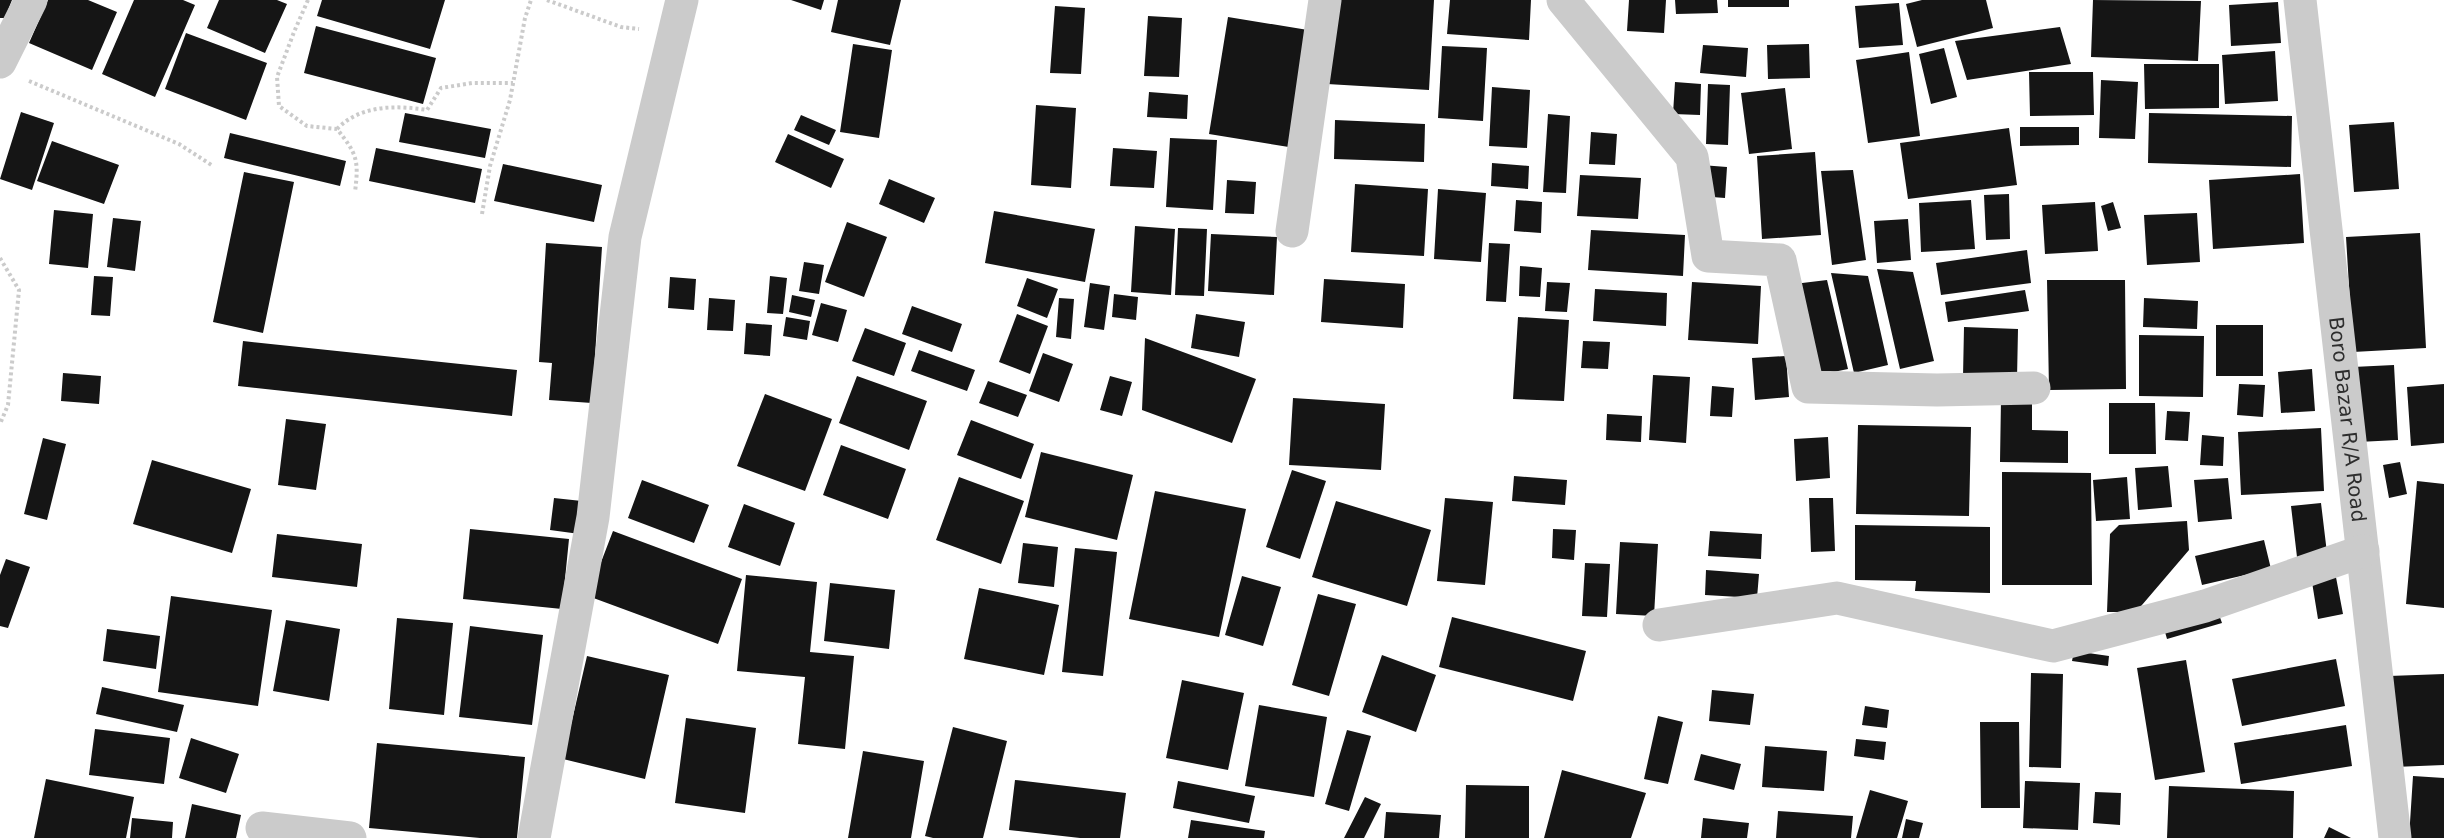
<svg xmlns="http://www.w3.org/2000/svg" width="2444" height="838" font-family="'DejaVu Sans',sans-serif">
	<rect width="100%" height="100%" fill="#fff"/>
	<path fill="#151515" d="M0,0H12L5,18H0Z
		M48,0H88L117,12L92,70L29,43Z
		M134,0H183L195,5L155,97L102,74Z
		M219,0H277L287,4L265,53L207,28Z
		M322,0H445L430,49L317,16Z
		M791,0H824L821,10Z
		M838,0H901L890,45L831,32Z
		M1332,0H1434L1429,90L1327,84Z
		M1450,0H1531L1529,40L1447,34Z
		M1629,0H1666L1664,33L1627,31Z
		M1675,0H1717L1718,13L1676,14Z
		M1728,0H1789V7H1728Z
		M1922,0H1986L1993,28L1917,47L1906,4Z
		M2093,0L2201,1L2198,61L2091,57Z
		M2278,2L2281,43L2231,46L2229,5Z
		M1899,3L1903,45L1859,48L1855,6Z
		M1055,6L1085,8L1081,74L1050,73Z
		M1148,16L1182,18L1179,77L1144,76Z
		M1228,17L1314,31L1295,148L1209,134Z
		M316,26L436,58L423,104L304,73Z
		M2060,27L2071,64L1967,80L1955,41Z
		M186,33L267,63L246,120L165,89Z
		M853,44L892,50L879,138L840,132Z
		M1809,44L1810,78L1768,79L1767,45Z
		M1703,45L1748,48L1746,77L1700,73Z
		M1442,46L1487,48L1483,121L1438,118Z
		M1944,48L1957,97L1931,104L1919,54Z
		M2275,51L2278,101L2225,104L2222,55Z
		M1909,52L1920,136L1868,143L1856,60Z
		M2144,64H2219V108L2145,109Z
		M2029,72H2093L2094,115L2030,116Z
		M2101,80L2138,82L2135,139L2099,138Z
		M1675,82L1701,84L1700,115L1673,114Z
		M1708,84L1730,85L1728,145L1706,144Z
		M1492,87L1530,90L1527,148L1489,146Z
		M1785,88L1792,149L1749,154L1741,93Z
		M1149,92L1188,95L1187,119L1147,117Z
		M1036,105L1076,108L1071,188L1031,185Z
		M21,112L54,123L32,190L0,179Z
		M405,113L491,129L485,158L399,142Z
		M2149,113L2292,116L2291,167L2148,163Z
		M1548,114L1570,116L1566,193L1543,192Z
		M801,115L836,130L829,145L794,130Z
		M1335,120L1425,124L1424,162L1334,159Z
		M2394,122L2399,189L2354,192L2349,125Z
		M2020,127H2079V145L2020,146Z
		M2009,128L2017,185L1908,199L1900,143Z
		M1591,132L1617,134L1615,165L1589,164Z
		M230,133L346,161L340,186L224,158Z
		M788,134L844,159L831,188L775,162Z
		M1170,138L1217,140L1213,210L1166,207Z
		M52,141L119,165L104,204L37,181Z
		M376,148L482,169L475,203L369,181Z
		M1113,148L1157,151L1154,188L1110,186Z
		M1815,152L1821,235L1762,239L1757,156Z
		M1492,163L1529,166L1528,189L1491,186Z
		M503,164L602,185L594,222L494,201Z
		M1701,165L1727,167L1725,198L1699,196Z
		M1853,170L1866,260L1832,265L1821,171Z
		M244,172L294,182L263,333L213,322Z
		M2300,174L2304,243L2213,249L2209,180Z
		M1580,175L1641,178L1638,219L1577,216Z
		M889,179L935,198L924,223L879,204Z
		M1227,180L1256,182L1254,214L1225,213Z
		M1355,184L1428,189L1424,256L1351,252Z
		M1438,189L1486,193L1481,262L1434,259Z
		M2009,194L2010,239L1986,240L1984,195Z
		M1516,200L1542,202L1541,233L1514,231Z
		M1971,200L1975,249L1921,252L1919,203Z
		M2095,202L2098,251L2045,254L2042,205Z
		M2113,202L2121,228L2108,231L2101,206Z
		M54,210L93,214L88,268L49,264Z
		M994,211L1095,229L1085,282L985,263Z
		M2197,213L2200,262L2147,265L2144,215Z
		M113,218L141,221L135,271L107,267Z
		M1908,219L1911,260L1877,263L1874,221Z
		M847,222L887,237L864,297L825,282Z
		M1135,226L1175,229L1171,295L1131,292Z
		M1178,228L1207,229L1204,296L1175,295Z
		M1591,230L1685,235L1683,276L1588,270Z
		M2420,233L2426,348L2353,352L2346,237Z
		M1211,234L1277,237L1274,295L1208,291Z
		M546,243L602,247L592,403L549,400L552,363L539,362Z
		M1489,243L1510,244L1506,302L1486,301Z
		M2027,250L2031,283L1941,295L1936,263Z
		M804,262L824,265L819,294L799,291Z
		M1520,266L1542,268L1540,297L1519,296Z
		M1877,269L1913,272L1934,361L1900,369Z
		M1831,273L1868,276L1888,365L1854,373Z
		M94,276L113,277L110,316L91,315Z
		M770,276L787,278L783,314L767,313Z
		M670,277L696,279L694,310L668,308Z
		M1027,278L1058,289L1047,318L1017,306Z
		M1324,279L1405,284L1403,328L1321,322Z
		M1827,280L1848,369L1814,376L1794,284Z
		M2047,280H2125L2126,389L2049,390Z
		M1547,282L1570,283L1567,312L1545,311Z
		M1692,282L1761,286L1758,344L1688,340Z
		M1090,283L1110,286L1104,330L1084,327Z
		M1595,289L1667,293L1666,326L1593,321Z
		M2025,290L2029,311L1948,322L1945,302Z
		M1114,294L1138,297L1136,320L1112,317Z
		M792,295L815,300L811,317L789,312Z
		M709,298L735,300L733,331L707,330Z
		M1059,298L1074,299L1071,339L1056,337Z
		M2144,298L2198,301L2197,329L2143,327Z
		M821,303L847,310L838,342L812,335Z
		M912,306L962,324L952,352L902,334Z
		M1017,314L1048,326L1030,374L999,362Z
		M1196,314L1245,322L1239,357L1191,348Z
		M786,317L810,321L807,340L783,336Z
		M1518,317L1569,320L1564,401L1513,399Z
		M746,323L772,325L770,356L744,354Z
		M2216,325H2263V376H2216Z
		M1964,327L2018,329L2017,379L1963,377Z
		M865,328L906,343L894,376L852,361Z
		M2139,335L2204,336L2203,397L2139,396Z
		M1145,338L1256,379L1232,443L1142,410Z
		M243,341L517,370L512,416L238,386Z
		M1583,341L1610,342L1608,369L1581,368Z
		M919,350L975,370L967,391L911,371Z
		M1043,353L1073,364L1059,402L1029,391Z
		M1786,356L1789,397L1755,400L1752,358Z
		M2394,365L2398,440L2358,442L2353,367Z
		M2312,369L2315,411L2281,413L2278,372Z
		M63,373L101,376L99,404L61,401Z
		M1653,375L1690,377L1686,443L1649,440Z
		M857,376L927,401L909,450L839,423Z
		M1110,376L1132,382L1122,416L1100,410Z
		M988,381L1027,395L1018,417L979,403Z
		M2239,384L2265,385L2263,417L2237,415Z
		M2444,384V443L2411,446L2407,387Z
		M1712,386L1734,388L1732,417L1710,416Z
		M765,394L832,419L805,491L737,466Z
		M1293,398L1385,404L1381,470L1289,465Z
		M2001,399H2032V430L2068,431V463L2000,462Z
		M2109,403H2155L2156,454H2109Z
		M2167,411L2190,412L2188,441L2165,440Z
		M1607,414L1642,416L1641,442L1606,440Z
		M286,419L326,424L316,490L278,485Z
		M971,420L1034,444L1021,479L957,455Z
		M1858,425L1971,427L1969,516L1856,514Z
		M2321,428L2324,491L2241,495L2238,432Z
		M2202,435L2224,437L2223,466L2200,465Z
		M1828,437L1830,478L1796,481L1794,439Z
		M43,438L66,444L47,520L24,514Z
		M841,445L906,469L888,519L823,495Z
		M1041,452L1133,475L1117,540L1025,517Z
		M152,460L251,489L232,553L133,524Z
		M2400,462L2407,494L2389,498L2383,465Z
		M2168,466L2172,507L2138,510L2135,468Z
		M1292,470L1326,481L1300,559L1266,547Z
		M2002,472L2091,473L2092,585H2002Z
		M1514,476L1567,480L1565,505L1512,501Z
		M959,477L1024,501L1001,564L936,540Z
		M2127,477L2130,519L2096,521L2093,480Z
		M2228,478L2232,519L2198,522L2194,480Z
		M642,480L709,505L694,543L628,518Z
		M2417,481L2444,484V608L2406,604Z
		M1155,491L1246,509L1219,637L1129,619Z
		M554,498L591,502L587,535L550,530Z
		M1445,498L1493,502L1485,585L1437,581Z
		M1809,498H1833L1835,551L1811,552Z
		M1336,501L1431,530L1407,606L1312,577Z
		M2321,503L2327,553L2297,557L2291,506Z
		M744,504L795,523L780,566L728,547Z
		M2187,521L2189,550L2136,612H2107L2110,534L2119,525Z
		M1855,525L1990,527V593L1915,591L1916,581L1855,580Z
		M470,529L569,539L562,609L463,599Z
		M1553,529L1576,530L1574,560L1552,558Z
		M613,531L742,579L718,644L588,596Z
		M1710,531L1762,534L1761,559L1708,556Z
		M277,534L362,544L357,587L272,577Z
		M2264,540L2271,569L2202,585L2195,556Z
		M1620,542L1658,544L1654,616L1616,614Z
		M1023,543L1058,547L1054,587L1018,583Z
		M1075,548L1117,552L1103,676L1062,672Z
		M6,559L30,567L8,628L0,626V575Z
		M1585,563L1610,564L1607,617L1582,616Z
		M1706,570L1759,574L1757,598L1705,595Z
		M2335,572L2343,614L2318,619L2311,576Z
		M746,575L817,582L810,652L854,656L845,749L798,744L805,677L737,671Z
		M1242,576L1281,587L1263,646L1225,635Z
		M830,583L895,590L889,649L824,641Z
		M979,588L1059,605L1044,675L964,659Z
		M1318,594L1356,604L1329,696L1292,685Z
		M171,596L272,610L258,706L158,692Z
		M2217,609L2222,623L2167,639L2163,625Z
		M1452,617L1586,651L1573,701L1439,667Z
		M397,618L453,623L444,715L389,709Z
		M286,620L340,629L329,701L273,691Z
		M470,626L543,635L532,725L459,717Z
		M107,629L160,636L156,669L103,661Z
		M2074,651L2109,656L2108,666L2072,661Z
		M1382,655L1436,675L1416,732L1362,712Z
		M587,656L669,675L645,779L563,759Z
		M2336,659L2345,706L2242,726L2232,679Z
		M2186,660L2205,772L2155,780L2137,668Z
		M2031,673L2063,674L2061,768L2029,767Z
		M2444,674V765L2394,767L2389,676Z
		M1182,680L1244,693L1228,770L1166,758Z
		M102,687L184,705L177,732L96,714Z
		M1712,690L1754,694L1750,725L1709,721Z
		M1259,705L1327,717L1314,797L1245,786Z
		M1865,706L1889,710L1887,728L1862,725Z
		M1658,716L1683,722L1668,784L1644,779Z
		M686,718L756,728L745,813L675,803Z
		M1980,722H2019L2020,808H1981Z
		M2346,725L2352,766L2241,784L2234,743Z
		M953,727L1007,741L983,838H933L925,836Z
		M95,729L170,738L164,784L89,775Z
		M1347,730L1371,736L1349,811L1325,804Z
		M191,738L239,754L226,793L179,778Z
		M1856,739L1886,742L1884,760L1854,756Z
		M377,743L525,757L517,838H480L369,828Z
		M1765,746L1827,751L1824,791L1762,787Z
		M863,751L924,761L911,838H848Z
		M1701,754L1741,764L1734,790L1694,780Z
		M1562,770L1646,793L1631,838H1544Z
		M2413,776L2444,778V838H2409Z
		M46,779L134,797L126,838H34Z
		M1015,780L1126,793L1120,838H1080L1009,830Z
		M1178,781L1255,796L1249,823L1173,808Z
		M2025,781L2080,783L2078,830L2023,828Z
		M1466,785L1529,786V838H1465Z
		M2169,786L2294,791L2293,838H2167Z
		M1870,790L1908,801L1897,838H1856Z
		M2095,792L2121,793L2120,825L2093,823Z
		M1365,797L1381,804L1364,838H1344Z
		M192,804L241,815L236,838H185Z
		M1778,811L1853,816L1851,838H1776Z
		M1386,812L1441,815L1439,838H1384Z
		M132,818L173,822L172,838H130Z
		M1703,818L1749,823L1747,838H1701Z
		M1906,819L1923,823L1919,838H1902Z
		M1191,820L1265,831L1264,838H1188Z
		M2329,827L2351,838H2324Z"/>
	<g fill="none" stroke-linecap="round" stroke-linejoin="round">
		<path stroke="#cbcbcb" stroke-width="4" stroke-dasharray="3 3" stroke-linecap="butt" d="M308,0L294,32L277,77L279,106L307,126L337,129C357,154 359,160 355,192
			M547,0L621,27L639,29
			M29,81L179,144L213,166
			M337,129C360,105 396,105 427,110L441,88L472,83H513
			M482,214L490,166L510,100L525,18L531,0
			M0,258L19,290L8,405L0,424"/>
		<g stroke="#cbcbcb" stroke-width="33">
			<path d="M1563,0L1692,157L1708,256L1780,260L1808,387L1937,390L2034,388"/>
			<path id="s1" d="M2300,0L2395,838"/>
			<path d="M0,62L31,0"/>
			<path d="M1292,231L1325,0"/>
			<path d="M1659,625L1837,598L2053,646L2205,606L2363,551"/>
			<path d="M262,828L350,838"/>
			<path d="M534,838L593,517L625,237L682,0"/>
		</g>
	</g>
	<g text-anchor="middle" dominant-baseline="central" stroke-width="6" stroke-linejoin="round" paint-order="stroke">
		<g font-size="20" fill="#2e2e2e" stroke="#fff">
			<text stroke="none"><textPath href="#s1" startOffset="422">Boro Bazar R/A Road</textPath></text>
		</g>
	</g>
</svg>
